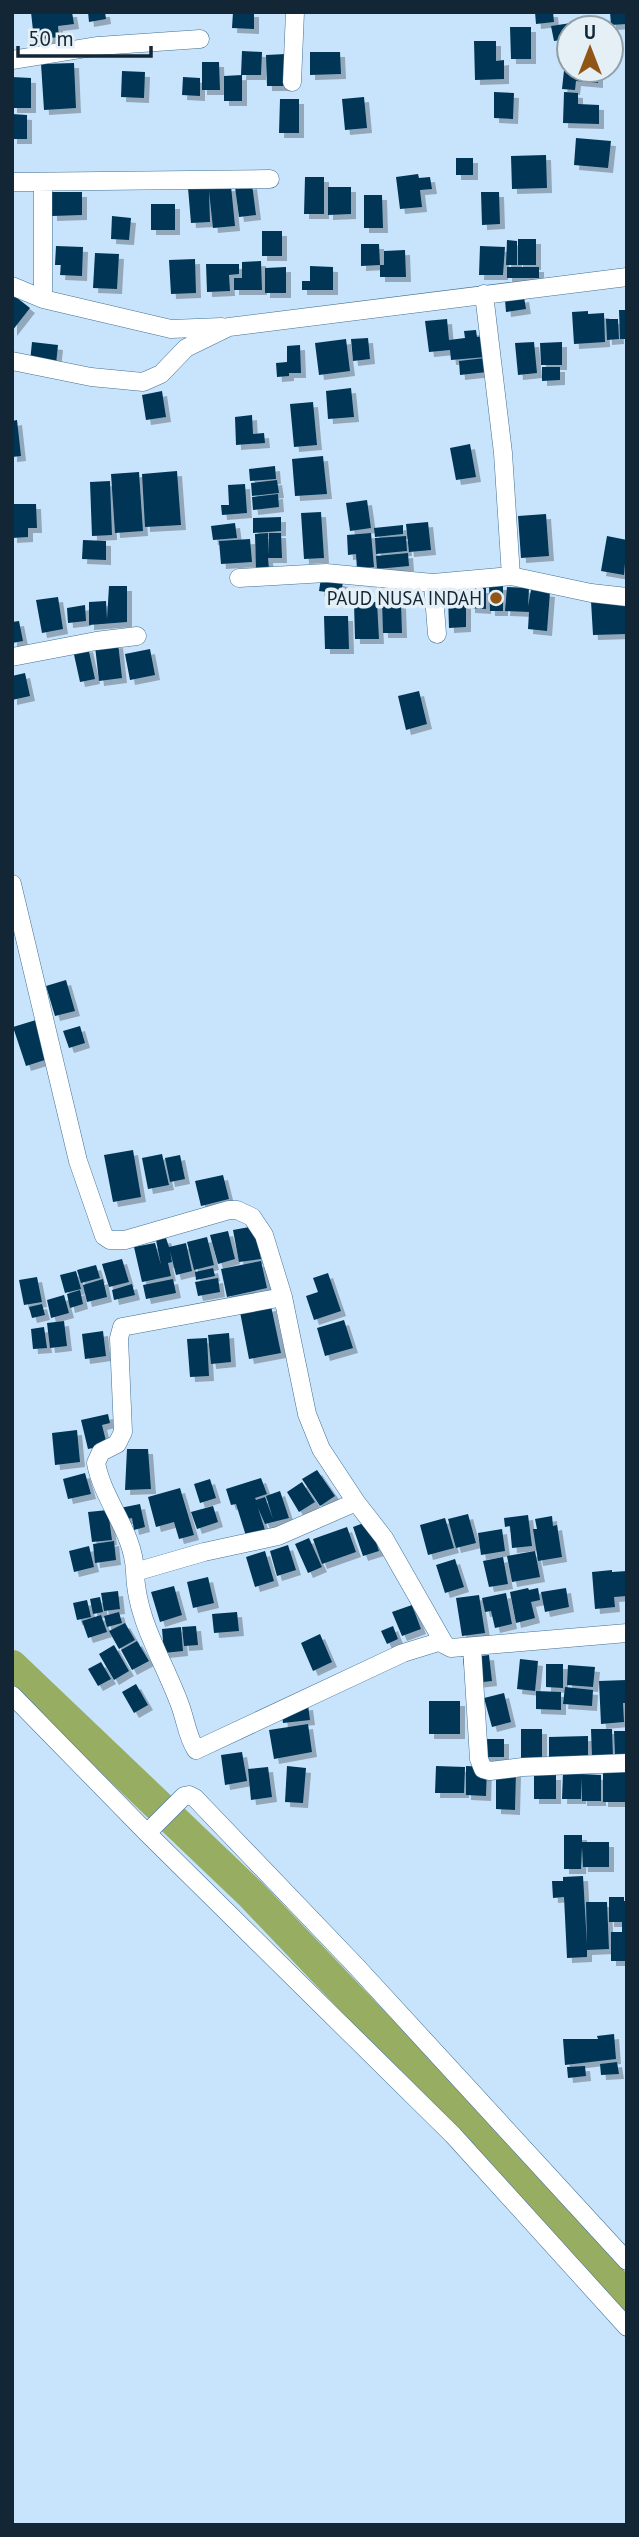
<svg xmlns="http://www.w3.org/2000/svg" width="639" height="2537" font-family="'PT Sans',sans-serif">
	<defs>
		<filter id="shadow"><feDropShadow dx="5" dy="5" stdDeviation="0" flood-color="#0004"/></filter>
	</defs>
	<rect width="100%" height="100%" fill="#c7e4fc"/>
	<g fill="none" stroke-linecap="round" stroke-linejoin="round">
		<path stroke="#97ad61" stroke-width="32" d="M12,1666L251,1894L512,2168L627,2298"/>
	</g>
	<path fill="#013554" filter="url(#shadow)" d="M31,12H72L74,24L58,26L59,37L34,40Z
		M88,12H105L106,19L89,22Z
		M233,12H254V29L232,28Z
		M535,12H553L554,22L536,24Z
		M610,12H627V24L611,25Z
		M603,20V28H576V21Z
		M571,23L569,39L554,41L551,26Z
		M510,27H531V59H511Z
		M474,41H496V61L504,60V79L475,80Z
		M242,51L262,52L261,75H241Z
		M310,52H340L341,74L310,75Z
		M286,54V86H267L266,55Z
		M565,61H569V70H598V83L576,81L575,90L562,89Z
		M202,62H219L220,90H202Z
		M74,63L76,108L44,110L41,64Z
		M122,71L145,72L144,98L121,97Z
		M242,75V101H224V76Z
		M12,77L31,78V108H12Z
		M183,77L200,78V96L182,95Z
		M494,92L514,93L513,119L494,118Z
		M564,92L578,93V104L599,105V124L563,123Z
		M364,97L367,128L345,130L342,99Z
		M280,99H299V133H279Z
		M12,114L27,115V139H12Z
		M576,138L611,141L608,168L574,165Z
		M546,155L547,188L512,189L511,156Z
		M456,158H473V175H456Z
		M418,174L419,178L430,177L432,189L420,190L422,207L400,209L396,177Z
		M305,177H324V214H304Z
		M252,184L256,215L239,217L235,187Z
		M231,186L235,226L213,228L209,191L210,222L191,223L188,188Z
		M328,187H351V214L328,215Z
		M52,192H82V215L52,216Z
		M481,192H499L500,224L482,225Z
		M364,195H382L383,228H364Z
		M151,204H175V230H151Z
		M112,216L131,218L129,240L111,239Z
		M262,231H282V256H262Z
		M518,239H536V265H518Z
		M507,240L517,241V265H506Z
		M361,244H379L380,265L361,266Z
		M56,246L83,247L82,276L60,275L61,265H55Z
		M480,246L505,247L503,275H479Z
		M405,250L406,277H380V265H384V251Z
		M95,253L119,254L117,289L93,288Z
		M195,259L196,293L171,294L169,260Z
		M261,261L262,290H234V278H242V262Z
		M206,264H239V274L229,275L230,291L207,292Z
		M310,266L333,267V290H302V281H310Z
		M286,267V293H265V268Z
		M507,267H539V278H507Z
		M12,294L30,308L12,331Z
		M524,297L526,309L506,312L505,300Z
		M619,310H627V339H620Z
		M588,311V314L604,313L605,342L574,344L572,312Z
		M447,319L449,340L465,338L464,331L476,330L477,337L484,336L486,357L451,360L450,350L429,352L425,321Z
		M606,319H618L619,339L607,340Z
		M368,338L370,359L353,361L351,339Z
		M346,339L350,371L319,375L315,343Z
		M32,342L58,345L56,364L30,362Z
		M534,342L537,373L518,375L515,343Z
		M562,342V365H541L540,343Z
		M300,345L301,373H289V376L277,377L276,363L287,362V346Z
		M485,358L487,372L460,375L459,361Z
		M542,367H560V380L542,381Z
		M351,388L354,417L328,419L326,391Z
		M162,391L166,417L146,420L142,395Z
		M313,402L317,445L294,447L290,404Z
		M252,415L253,434L264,433L265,443L236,445L235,417Z
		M17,420L21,456L12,457V421Z
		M470,444L476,477L456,480L450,448Z
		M323,456L327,494L295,496L292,459Z
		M275,466L276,479L250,481L249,469Z
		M177,471L181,525L145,527L142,474Z
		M139,472L143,531L115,533L111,474Z
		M277,480L279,493L252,496L251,483Z
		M110,481L112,535L92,536L90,482Z
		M245,484L247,513L222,515L221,505H229L228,485Z
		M278,494L279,507L253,510L252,497Z
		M367,500L371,528L350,531L346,503Z
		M12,504H36L37,528H28V537L12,538Z
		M321,512L324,558L304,559L301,513Z
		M546,514L549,556L521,558L518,516Z
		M281,517V531L253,533V518Z
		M428,522L431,550L409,552L406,524Z
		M235,523L237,538L213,540L211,526Z
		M403,525V534L375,537L374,528Z
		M268,533L269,555V533H281L282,558H268L269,569L256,570L255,534Z
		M371,533L374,567L357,569L356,554L348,555L347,535Z
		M406,536L407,551L376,554L375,538Z
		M607,536L627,540L624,575L601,571Z
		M250,539L252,562L221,564L219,541Z
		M83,540L106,541V560L82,559Z
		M408,553L409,566L377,569L376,556Z
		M321,578L343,582L341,594L319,591Z
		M489,585H503V611H490Z
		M109,586H127V622L89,625V602L106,601L107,619Z
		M507,587L529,588L528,606L531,590L550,592L547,631L528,629L529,612L505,611Z
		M470,588H486V609L470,608Z
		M466,595V627L449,628L448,596Z
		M58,597L63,629L42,633L36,600Z
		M627,600V634L593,635L591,601Z
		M377,602L379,639H355L354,603Z
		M401,603L402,633H383L382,604Z
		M85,605L86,621L68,623L67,608Z
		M324,616H348L349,649H325Z
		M19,621L23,641L12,643V622Z
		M118,643L122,678L99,681L95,646Z
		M88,647L95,679L80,682L73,650Z
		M150,649L155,675L130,680L125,654Z
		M25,673L30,696L12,700V676Z
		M419,691L427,724L406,730L398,696Z
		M66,980L75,1011L55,1016L46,986Z
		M36,1020L48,1059L26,1066L13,1027Z
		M80,1026L85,1043L69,1048L63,1031Z
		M133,1150L141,1197L113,1202L104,1155Z
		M162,1154L169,1185L148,1189L142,1158Z
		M180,1155L185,1179L170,1182L165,1158Z
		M223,1175L229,1199L201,1206L195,1181Z
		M255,1226L261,1259L239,1262L233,1230Z
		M228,1231L235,1259L218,1264L210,1235Z
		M207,1237L214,1265L194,1270L187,1242Z
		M166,1238L169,1247L186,1243L192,1271L176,1275L170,1251L172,1262L168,1263L171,1276L142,1282L134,1247L155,1243L161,1265L156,1240Z
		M122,1259L129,1282L109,1287L102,1264Z
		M261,1261L267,1288L227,1297L221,1269Z
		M96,1265L100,1278L81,1283L77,1270Z
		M213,1268L215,1276L196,1280L195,1272Z
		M76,1271L81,1289L65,1293L60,1275Z
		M328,1273L341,1311L314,1320L306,1296L318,1292L313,1278Z
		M37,1277L42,1302L24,1305L19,1280Z
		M218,1278L220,1292L198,1296L195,1282Z
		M103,1279L107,1297L87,1302L83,1285Z
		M173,1279L176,1293L146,1299L143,1285Z
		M132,1284L135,1295L114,1300L112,1290Z
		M80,1290L83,1304L70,1308L67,1294Z
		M64,1295L69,1313L51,1318L47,1300Z
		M42,1304L45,1315L32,1318L29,1307Z
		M271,1306L281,1353L249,1359L240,1312Z
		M344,1320L353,1348L325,1356L317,1328Z
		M64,1321L67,1346L50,1348L47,1323Z
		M44,1327L47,1348L33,1349L31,1329Z
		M103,1331L106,1356L85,1359L82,1334Z
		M229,1333L231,1362L211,1364L208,1335Z
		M207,1338L209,1376L190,1377L187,1339Z
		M108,1414L110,1423L102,1425L107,1445L88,1449L81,1420Z
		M77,1430L80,1462L55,1465L52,1433Z
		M127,1449H148L151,1489L125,1490Z
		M317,1470L335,1496L320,1506L302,1479Z
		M85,1473L91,1494L68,1499L63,1479Z
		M261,1478L267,1494L255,1498L256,1500L265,1497L273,1519L266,1496L280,1491L289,1518L265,1524L258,1508L265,1530L246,1536L236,1504L231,1505L226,1489Z
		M210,1479L216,1498L200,1503L194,1484Z
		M302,1482L315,1502L299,1512L287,1492Z
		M180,1488L194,1535L179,1539L174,1522L156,1527L148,1497Z
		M140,1504L145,1527L134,1530L132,1518L123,1520L120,1508Z
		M213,1506L218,1522L197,1529L191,1512Z
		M108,1510L112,1540L92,1542L88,1512Z
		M468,1514L476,1543L456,1548L448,1519Z
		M528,1515L532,1546L512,1548L510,1526L505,1527L504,1518Z
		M552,1516L553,1526L557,1525L562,1557L538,1561L533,1529H537L535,1519Z
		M445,1518L454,1548L428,1555L420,1525Z
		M369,1521L379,1551L363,1556L353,1527Z
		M347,1527L356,1552L322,1564L313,1539Z
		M502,1529L505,1551L481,1555L478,1533Z
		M309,1538L322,1567L308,1573L295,1544Z
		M114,1541L116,1560L95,1563L93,1544Z
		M288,1545L296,1570L277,1576L270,1551Z
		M89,1546L94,1567L74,1572L69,1551Z
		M265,1551L274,1581L255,1587L246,1557Z
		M535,1551L540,1577L512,1582L507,1556Z
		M503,1557L508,1584L489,1587L483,1561Z
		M455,1559L464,1587L445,1593L436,1565Z
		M612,1570V1572L627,1571V1596L614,1597L615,1607L595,1609L592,1572Z
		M208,1577L214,1603L193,1608L187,1582Z
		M174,1586L182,1615L160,1622L151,1592Z
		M528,1588L529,1590L538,1588L540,1600L531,1602L535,1618L516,1623L510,1592Z
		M566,1588L569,1607L545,1612L541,1592Z
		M118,1591L120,1609L104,1611L101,1593Z
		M506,1593L512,1624L495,1628L491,1611L485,1612L482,1598Z
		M479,1595L485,1633L462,1636L456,1598Z
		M100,1597L103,1612L93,1614L90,1599Z
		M87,1600L91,1617L77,1620L73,1603Z
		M412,1605L421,1629L402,1636L392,1612Z
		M119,1612L122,1623L107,1627L104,1616Z
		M237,1612L239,1631L214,1633L212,1614Z
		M101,1615L107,1632L88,1638L82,1621Z
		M125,1623L135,1640L119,1649L109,1631Z
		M196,1626L198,1645L184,1646L182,1627Z
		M393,1626L398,1639L387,1644L381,1631Z
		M181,1627L183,1651L164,1653L162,1629Z
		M320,1634L332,1662L313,1671L301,1643Z
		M137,1641L149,1661L132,1670L121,1650Z
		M114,1645L129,1671L114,1680L99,1654Z
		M489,1655L492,1681L466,1684L463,1658Z
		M520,1659L538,1661L535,1691L517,1689Z
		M101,1662L111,1679L98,1686L88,1669Z
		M546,1664H563V1688L546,1687Z
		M568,1665L595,1667L593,1687L567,1685Z
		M627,1680V1703H623L624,1722L601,1724L599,1681Z
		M136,1684L148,1705L134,1713L122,1692Z
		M565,1687L593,1690L592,1706L563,1704Z
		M536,1691L561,1692V1710L536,1709Z
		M504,1693L511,1722L492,1727L484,1698Z
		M429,1701H460V1734H429Z
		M308,1705L310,1720L283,1723L281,1708Z
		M308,1724L312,1752L274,1759L269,1730Z
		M521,1729H542V1762H521Z
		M591,1729H612L613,1757H592Z
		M614,1731H627V1754L615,1755Z
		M588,1736V1759L549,1760V1737Z
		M478,1739H504V1757H477Z
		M242,1752L247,1781L225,1785L221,1755Z
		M287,1766L306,1768L303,1803L285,1802Z
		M436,1766L465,1767L464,1793H435Z
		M466,1766L487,1767L486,1796L466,1795Z
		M268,1767L272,1797L251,1800L248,1769Z
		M516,1771L515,1810L496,1809V1778Z
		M603,1772H627V1802H603Z
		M563,1773L601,1775V1801H582V1778L581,1799H562Z
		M534,1775H556V1799H534Z
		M564,1835H582V1842H609V1867H583L582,1847L581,1869H564Z
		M583,1876L587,1945L586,1902H607L609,1949L587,1950V1957L567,1958L564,1897L553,1898L552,1881H563V1877Z
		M609,1897H624V1901H627V1961H611V1932H622V1922H609Z
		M614,2034L616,2059L565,2065L563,2039H598L597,2036Z
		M617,2062L619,2074L601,2075L600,2064Z
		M585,2066L586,2076L568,2078L567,2067Z"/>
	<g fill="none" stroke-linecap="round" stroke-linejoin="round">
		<g stroke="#437194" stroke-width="19">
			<path id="minor" d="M12,60L98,46L200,39
				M292,82L295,12
				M12,182L270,179
				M12,286L43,299L171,329L222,327
				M484,294L503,453L511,576
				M43,299V183
				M12,361L91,377L143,382L161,374L186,348L229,327L627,277
				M239,578L326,573L433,583L511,576L591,593L627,597
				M433,583L437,634
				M12,657L96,641L137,636
				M12,884L78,1161L104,1236L110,1240H125L229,1210H237L252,1217L264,1235L283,1297L307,1414L321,1449L356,1502L384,1538L445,1645L451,1648L627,1633
				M356,1502L278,1536L204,1552L135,1572C136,1620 164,1661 180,1705C186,1721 187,1736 196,1750L403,1653L442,1641
				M135,1572C134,1532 103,1501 96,1463L101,1452L117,1444L123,1432L119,1338L122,1327L283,1297
				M472,1647L479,1759L483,1769L490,1771L523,1767L627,1763
				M12,1695L147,1833L453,2135L627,2327
				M147,1833L184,1796L189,1795L195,1798L356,1966L627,2261"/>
		</g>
		<use href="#minor" stroke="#fff" stroke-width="18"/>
	</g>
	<circle fill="#915615" stroke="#e5eff6" stroke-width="2.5" cx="496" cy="598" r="7"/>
	<g text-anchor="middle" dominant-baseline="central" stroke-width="7" stroke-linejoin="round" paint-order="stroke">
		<g font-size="19" fill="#132635" stroke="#e5eff6" text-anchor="end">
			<text x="482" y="598">PAUD NUSA INDAH</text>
		</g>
	</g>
	<rect width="639" height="2537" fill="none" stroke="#132635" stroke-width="28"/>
	<g transform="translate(590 49)"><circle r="33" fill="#e5eff6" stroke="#919fa9" stroke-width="2"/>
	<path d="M0-5L12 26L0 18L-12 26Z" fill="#915615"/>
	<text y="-10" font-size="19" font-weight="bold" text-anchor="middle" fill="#132635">U</text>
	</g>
	<path d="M18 46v10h133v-10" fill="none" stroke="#132635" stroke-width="3.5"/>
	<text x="28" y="46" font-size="21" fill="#132635" stroke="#e5eff6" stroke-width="5" paint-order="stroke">50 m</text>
</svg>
